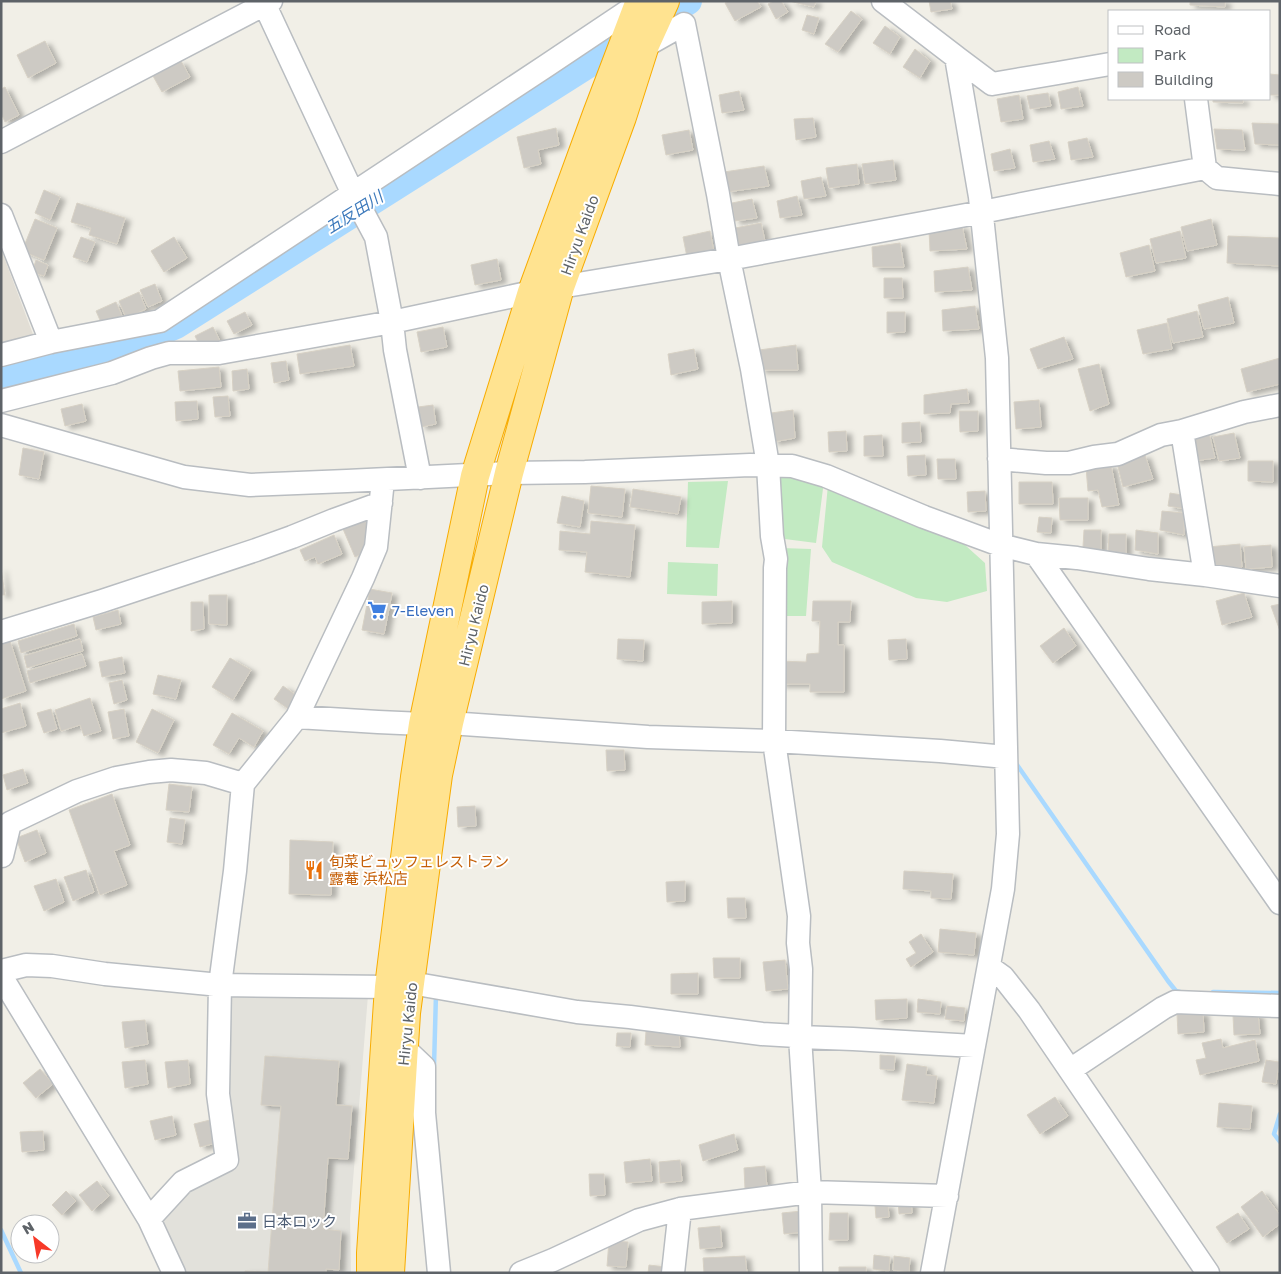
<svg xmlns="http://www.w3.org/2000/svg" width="1281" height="1274" font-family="'Golos Text','Noto Sans JP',sans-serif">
	<defs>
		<filter id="shadow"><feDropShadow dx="5.5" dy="3" stdDeviation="2.5" flood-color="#0004"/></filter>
	</defs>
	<rect width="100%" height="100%" fill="#f1efe7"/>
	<path fill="#e2e1db" d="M224,991L368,995L350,1218L351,1273H181L157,1222L187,1187L235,1164L223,1093Z"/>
	<path fill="#e2ded5" d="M1,249L34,337L1,345Z"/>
	<path fill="#c2eac2" d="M777,476L824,481L816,543L777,538Z
		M728,481L719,548L686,547L688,482Z
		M828,485L955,536L985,563L987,591L947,602L916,598L832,562L822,547Z
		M781,548L811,549L806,616H781Z
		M668,562L718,564L717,596L667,594Z"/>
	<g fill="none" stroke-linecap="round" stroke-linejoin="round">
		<path stroke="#a9d9ff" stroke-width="4.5" d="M1015,762L1168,981L1176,991L1180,992
			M1213,992L1280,993
			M434,1066L436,994
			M1280,1114L1274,1134L1280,1142
			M1,1230L21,1273"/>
		<path stroke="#a9d9ff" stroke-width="28" d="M1,381L126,347L176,325L688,1"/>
	</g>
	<path fill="#cdcac4" stroke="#d7d1c5" filter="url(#shadow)" d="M729,1H757L761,7L735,21L725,3Z
		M774,1H781L788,12L776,19L768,4Z
		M789,1H816L814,7Z
		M929,1H950L952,9L931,12Z
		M1190,1H1225V7L1190,5Z
		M851,11L862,19L838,52L825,44Z
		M807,15L819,18L814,34L802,30Z
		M885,26L900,37L890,54L873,43Z
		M45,41L56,63L28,78L17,55Z
		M915,49L930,61L920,78L903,67Z
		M181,61L190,77L162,92L153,76Z
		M1270,74L1280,75V95H1270Z
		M5,87L19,115L5,122L1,113V89Z
		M1078,87L1083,106L1061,109L1058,92Z
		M739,91L744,110L722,113L719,95Z
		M1048,93L1051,106L1030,109L1027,96Z
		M1019,95L1023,119L1001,122L997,99Z
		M1213,99H1243V103L1213,102Z
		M813,118L816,137L796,140L794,119Z
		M1252,123L1280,124V145L1255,144Z
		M556,128L559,145L538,150L541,164L524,168L517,137Z
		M1214,129L1242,130L1245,150L1217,149Z
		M689,130L693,150L666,155L662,135Z
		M1087,138L1093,157L1071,160L1068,142Z
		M1049,141L1055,159L1033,162L1030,145Z
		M1010,149L1015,168L994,171L991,154Z
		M893,160L896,180L865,184L862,164Z
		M857,164L859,184L829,188L826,168Z
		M764,166L769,186L727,192L724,172Z
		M821,177L826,196L804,199L801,181Z
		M44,190L60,197L50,220L35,213Z
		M797,196L802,215L780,218L777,201Z
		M752,199L757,218L735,221L732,203Z
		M77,203L125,218L117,244L89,235L91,228L71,222Z
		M35,219L57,228L44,260L22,251Z
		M1211,219L1217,245L1187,251L1181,227Z
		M761,223L765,241L739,245L735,228Z
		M962,226L967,249L930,251L929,230Z
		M710,231L714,252L687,257L683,237Z
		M1180,231L1186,258L1156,263L1150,239Z
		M1228,236L1280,238V266L1227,263Z
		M81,237L95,242L87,262L73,257Z
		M174,237L187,258L164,272L151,251Z
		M900,243L904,267H873L872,247Z
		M1149,245L1155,271L1126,277L1120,253Z
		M497,259L501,280L475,285L471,265Z
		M36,260L48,265L44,276L32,272Z
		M968,267L972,290L935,292L934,271Z
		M884,278H902L903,298H884Z
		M155,284L162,301L148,307L140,290Z
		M139,292L146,309L126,318L119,301Z
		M1228,297L1234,323L1204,329L1198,305Z
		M116,302L123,318L103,327L96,311Z
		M975,306L979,329L943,331L942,310Z
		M1197,311L1203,337L1173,343L1167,319Z
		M245,312L252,325L234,334L227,321Z
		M887,312H905V332L887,333Z
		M1167,323L1172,349L1143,354L1137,330Z
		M213,327L220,341L202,350L195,336Z
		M443,327L447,347L421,352L417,332Z
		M1064,337L1073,359L1038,369L1030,349Z
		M350,345L354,366L300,374L297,354Z
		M796,345L798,370H760L759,350Z
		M694,349L698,369L671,375L668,354Z
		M1280,358V384L1247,392L1241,369Z
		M286,361L289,380L274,383L271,363Z
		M1099,364L1109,404L1090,411L1078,369Z
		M219,367L221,387L180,391L178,371Z
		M247,369L249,389L233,391L232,371Z
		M967,389L969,403L951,404L950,413L924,414V395Z
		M228,396L230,416L215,417L213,397Z
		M1039,400L1041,427L1016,429L1014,402Z
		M197,401L198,419L176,421L175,402Z
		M82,404L86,421L65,426L61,409Z
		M433,405L436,424L421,427L418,407Z
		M793,410L795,438L773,442L771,413Z
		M959,411H978V431L960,432Z
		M920,422L921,442L902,443V423Z
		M846,431L847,451L829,452L828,432Z
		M1209,433L1215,458L1194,461L1188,438Z
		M1234,433L1240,458L1219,461L1213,437Z
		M882,435L883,456H864V436Z
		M23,448L44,452L39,479L19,475Z
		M925,455L926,475L908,476L907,456Z
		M1145,455L1153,479L1123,487L1117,463Z
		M937,459H955L956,479H938Z
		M1248,461H1273V482L1248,481Z
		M1111,465L1119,505L1102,507L1098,490L1088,491L1086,468Z
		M1019,482H1052L1053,504H1019Z
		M591,486L625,489L622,517L588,513Z
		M633,489L681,497L678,514L630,507Z
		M985,491L986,511L968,512L967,492Z
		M1170,493L1188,496L1186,509L1168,506Z
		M562,496L584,501L580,527L557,523Z
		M1059,498H1088V520H1060Z
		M1162,511L1184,513V535L1160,530Z
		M1039,517L1052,518L1051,533L1037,532Z
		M366,519L373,533L365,537L371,550L355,557L343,529Z
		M591,521L635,525L630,577L585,572L587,552L559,550L560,531L590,534Z
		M1084,530H1101V552L1083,547Z
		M1136,530L1158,533V554L1135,550Z
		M1109,534H1126V556L1108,552Z
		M334,535L342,554L318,564L315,557L305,561L300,550Z
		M1240,544L1242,567L1210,570L1208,547Z
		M1271,545L1272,567L1246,569L1244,547Z
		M1,568L5,595H1Z
		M370,589L392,593L384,634L362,630Z
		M1244,593L1252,617L1222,625L1216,601Z
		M209,595H227V625L209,624Z
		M732,601V623L702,624V602Z
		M813,601H851L850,622H838V645H844V692H810V684H780V661L806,662L807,654L819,653L820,621H812Z
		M191,602H203L204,629L191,631Z
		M1280,604V631L1271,606Z
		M118,610L121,624L96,630L93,617Z
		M74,624L77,636L21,653L18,641Z
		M1064,628L1076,646L1053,663L1040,646Z
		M80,639L83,651L27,668L24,656Z
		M618,639L644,640L643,661L617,659Z
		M906,639L907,659L889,660L888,640Z
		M10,641L26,691L1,699V644Z
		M82,654L86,666L30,683L27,671Z
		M122,657L125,673L102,677L99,662Z
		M230,658L251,670L233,700L212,687Z
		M158,675L181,680L176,699L153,694Z
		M122,680L127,700L114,704L109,683Z
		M283,686L299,697L290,710L274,699Z
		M90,698L101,731L84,736L80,725L61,731L55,710Z
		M20,703L26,726L1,733V709Z
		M51,709L57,729L44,733L37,713Z
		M124,709L129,736L113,739L108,712Z
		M152,709L174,720L158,753L136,742Z
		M232,713L263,731L254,747L239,738L229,754L213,745Z
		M606,750H624L625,770L607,771Z
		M23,769L28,783L7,790L3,775Z
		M169,784L192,787L189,812L166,810Z
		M112,794L130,845L114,851L127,885L100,895L69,810Z
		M475,806L476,826L458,827L457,807Z
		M170,818L185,820L182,844L167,842Z
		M37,830L46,853L25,862L16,838Z
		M290,840L333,842L331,895L289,894Z
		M86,870L94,892L73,901L64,877Z
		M904,871L953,874L951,899L931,898V891L903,889Z
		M56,879L64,902L44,911L34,886Z
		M685,881V901L667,902L666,882Z
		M727,898H745L746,918H728Z
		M940,929L976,933L974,955L938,952Z
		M921,934L933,952L911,967L906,959L916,953L909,942Z
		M713,958H740V978H714Z
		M785,960L788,989L766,991L763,962Z
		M698,973V994H671V974Z
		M907,999V1018L876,1020L875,1000Z
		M918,999L941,1002L940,1014L917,1012Z
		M947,1006L965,1008L964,1021L945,1019Z
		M1203,1012L1204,1032L1178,1034L1177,1014Z
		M1258,1014L1260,1034L1234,1035L1233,1016Z
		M145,1020L148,1044L125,1048L122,1022Z
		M646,1031H679L680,1047L645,1045Z
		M617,1033H631L630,1047L616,1046Z
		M1221,1039L1223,1048L1255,1040L1259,1061L1200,1075L1196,1060L1206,1058L1202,1043Z
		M880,1055L895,1056L894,1070L880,1069Z
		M265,1056L339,1061L336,1105L352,1106L348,1159L328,1158L323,1229L341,1231L339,1270L326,1269V1273H245V1271L268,1272L281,1106L261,1105Z
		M145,1060L148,1084L125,1088L122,1062Z
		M188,1060L190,1084L168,1088L165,1062Z
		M1266,1060L1279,1062L1276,1084L1262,1082Z
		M907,1064L927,1067L926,1075L937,1076L934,1103L902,1100Z
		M40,1069L53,1084L36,1098L23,1083Z
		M1055,1097L1068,1116L1040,1134L1027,1115Z
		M1219,1103L1252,1106L1250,1129L1217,1127Z
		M172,1116L176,1135L155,1140L150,1121Z
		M210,1120L216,1143L200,1147L194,1124Z
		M43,1131L44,1150L22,1152L20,1132Z
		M734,1134L738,1150L703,1161L699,1145Z
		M650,1159L652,1181L626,1183L624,1162Z
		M680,1160L682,1181L660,1183L659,1162Z
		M765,1166L767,1187L745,1189L744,1168Z
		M589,1174H604L605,1195L590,1196Z
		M97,1181L109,1196L92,1211L79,1195Z
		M66,1191L76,1201L62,1215L52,1205Z
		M1262,1191L1280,1215V1224L1263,1237L1241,1207Z
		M911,1201L912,1213L899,1214L898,1202Z
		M888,1205L889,1217L876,1218L875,1206Z
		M802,1211L804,1232L784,1234L782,1213Z
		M830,1213H848V1240H829Z
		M1238,1213L1249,1229L1227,1243L1216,1227Z
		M720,1226L722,1247L700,1249L698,1228Z
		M609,1241L628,1242L626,1267L607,1266Z
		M874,1255L890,1257L889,1271L873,1269Z
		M745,1256L747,1273H704L703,1258Z
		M894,1256L910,1258L909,1272L893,1270Z
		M649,1265L666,1267L665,1273H648Z
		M839,1267H866V1273H839Z"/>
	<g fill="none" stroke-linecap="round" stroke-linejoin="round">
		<g stroke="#b9bdc1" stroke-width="25">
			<path id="minor" d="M263,1L353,194L376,237L392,322L395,350L420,478
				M883,1L956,57L980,197L997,358L1008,834L1003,889L932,1273
				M645,46L684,24L718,194L729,259L752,369L768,465L772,536L776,559L775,568L774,741L799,916L798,943L801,969L800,1037L810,1192L811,1273
				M956,57L992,84L1058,73L1110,64
				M1196,99L1205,168
				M1,142L271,1
				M1,215L51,342
				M560,287L729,259L982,212L1205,168L1217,178L1280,184
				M1,355L51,342L160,321L546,66L640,3
				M1,401L112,373L151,358L169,353H219L392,322L532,292
				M1,425L184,477L250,485L347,481L509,473L585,472L750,465L792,466L826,476L924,517L1000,545L1036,554L1077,558L1149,569L1205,575L1280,586
				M1182,431L1205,575
				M999,459L1046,463H1069L1094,457L1118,454L1161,435L1182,431L1244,412L1280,405
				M1036,554L1280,903
				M1,632L102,601L256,550L292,537L334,520L381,503
				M297,717L378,722L423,724
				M449,723L648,737L774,741L940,751L1006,757
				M1,856H2L10,823L77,791L116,778L149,772L171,770L206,773L243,784
				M989,967L1003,977L1029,1010L1208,1273
				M1,971L26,965L52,966L105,974L220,985L389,987
				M1,976L149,1219L174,1273
				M411,983L577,1012L630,1017L762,1034L797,1036L800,1037L853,1039L974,1046
				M404,1048L424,1067V1113L439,1273
				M1070,1070L1163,1008L1175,1002L1280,1006
				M149,1219L183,1182L227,1160L218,1094L220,985L235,871L243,784L297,717L363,578L376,547L383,480
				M521,1273L553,1260L639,1220L680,1209L810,1192L947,1196
				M673,1273L680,1209"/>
		</g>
		<g stroke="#f8ac00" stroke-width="30">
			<path id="highway" d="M371,1273V1253L389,987L415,777L423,724L455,571L475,476L532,292L597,114L640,1
				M390,1273L406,1013L438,775L449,723L509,473L560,287L622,117L645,45L665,1"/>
		</g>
		<use href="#minor" stroke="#fff" stroke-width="22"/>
		<use href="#highway" stroke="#ffe390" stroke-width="28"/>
	</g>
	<defs>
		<g id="supermarket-bare" transform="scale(1.5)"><path d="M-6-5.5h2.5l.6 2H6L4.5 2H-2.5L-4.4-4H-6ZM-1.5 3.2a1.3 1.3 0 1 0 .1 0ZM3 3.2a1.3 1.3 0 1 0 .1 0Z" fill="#3f7fe0" stroke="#fff" stroke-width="2.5" paint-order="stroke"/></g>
		<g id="restaurant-bare" transform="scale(1.5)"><path d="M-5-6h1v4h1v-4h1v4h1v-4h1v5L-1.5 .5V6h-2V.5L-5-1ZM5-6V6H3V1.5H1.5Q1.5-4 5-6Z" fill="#e8710a" stroke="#fff" stroke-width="2.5" paint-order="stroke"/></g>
		<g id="office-bare" transform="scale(1.5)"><path d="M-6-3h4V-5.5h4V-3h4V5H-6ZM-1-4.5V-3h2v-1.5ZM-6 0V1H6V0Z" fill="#5c6f8a" stroke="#fff" stroke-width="2.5" paint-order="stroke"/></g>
	</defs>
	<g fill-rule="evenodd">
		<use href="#supermarket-bare" x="377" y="610"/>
		<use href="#restaurant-bare" x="314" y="870"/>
		<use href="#office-bare" x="247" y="1221"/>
	</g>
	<g text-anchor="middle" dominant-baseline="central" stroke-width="4" stroke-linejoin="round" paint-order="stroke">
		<g font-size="15" fill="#5e6368" stroke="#fff">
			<text transform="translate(579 235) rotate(-70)">Hiryu Kaido</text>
			<text transform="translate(473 625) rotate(-76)">Hiryu Kaido</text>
			<text transform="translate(407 1024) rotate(-84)">Hiryu Kaido</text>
		</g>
		<g font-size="15" fill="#366cbe" stroke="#fff" text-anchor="start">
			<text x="392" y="610">7-Eleven</text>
		</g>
		<g font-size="15" fill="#c56008" stroke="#fff" text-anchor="start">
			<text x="329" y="861">旬菜ビュッフェレストラン<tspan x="329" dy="17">露菴 浜松店</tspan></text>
		</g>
		<g font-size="15" fill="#4e5e75" stroke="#fff" text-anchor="start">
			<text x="262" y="1221">日本ロック</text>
		</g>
		<g font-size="16" font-style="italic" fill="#3c79bb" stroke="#fff">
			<text transform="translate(354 212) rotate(-32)">五反田川</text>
		</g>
	</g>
	<rect width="1281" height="1274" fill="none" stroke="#5e6368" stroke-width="5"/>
	<rect x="1108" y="10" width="162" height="90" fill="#ffffff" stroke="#bfc1c3"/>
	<rect x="1118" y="26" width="25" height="8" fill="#ffffff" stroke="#bfc1c3"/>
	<text x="1154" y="35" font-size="15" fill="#5e6368">Road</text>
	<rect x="1118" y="48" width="25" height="15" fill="#c2eac2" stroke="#bfc1c3"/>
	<text x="1154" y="60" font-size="15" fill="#5e6368">Park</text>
	<rect x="1118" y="72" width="25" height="15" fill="#cdcac4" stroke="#bfc1c3"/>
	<text x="1154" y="85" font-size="15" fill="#5e6368">Building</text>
	<g transform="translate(35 1239) rotate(329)"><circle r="24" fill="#ffffff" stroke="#bfc1c3"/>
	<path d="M0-4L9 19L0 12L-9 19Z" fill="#f73928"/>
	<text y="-8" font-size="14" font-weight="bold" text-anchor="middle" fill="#5e6368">N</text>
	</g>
</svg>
